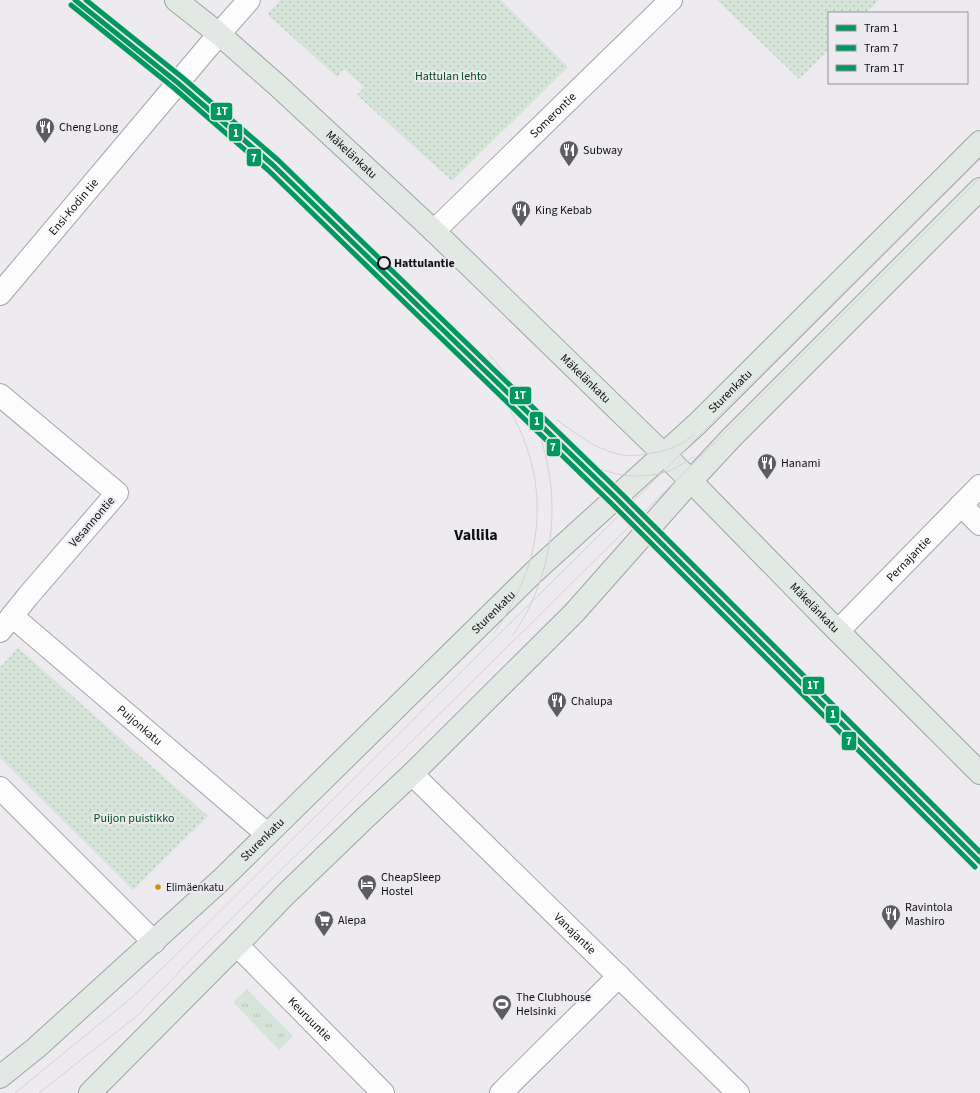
<svg xmlns="http://www.w3.org/2000/svg" width="980" height="1093" font-family="'Source Sans 3',sans-serif">
	<defs>
		<pattern id="grass-tufts" width="24" height="20" patternUnits="userSpaceOnUse"><rect width="24" height="20" fill="#d5e4d8"/><path d="M3 7l-1-3M5 7V3M7 7l1-3M15 17l-1-3M17 17v-4M19 17l1-3" fill="none" stroke="#b6c2b8"/></pattern>
		<pattern id="park-dots" width="8" height="8" patternUnits="userSpaceOnUse"><rect width="8" height="8" fill="#d5e4d8"/><path d="M2 2h.1M6 6h.1" fill="none" stroke="#b6c2b8" stroke-width="1.8" stroke-linecap="round"/></pattern>
	</defs>
	<rect width="100%" height="100%" fill="#edebef"/>
	<path fill="url(#grass-tufts)" d="M247,989L293,1036L279,1050L233,1002Z"/>
	<path fill="url(#park-dots)" d="M281,0H501L568,67L452,181L357,95L364,87L344,69L337,77L267,14Z
		M717,0H879L866,13H829V49L799,79Z
		M18,648L208,816L133,890L0,758V667Z"/>
	<g fill="none" stroke-linecap="round" stroke-linejoin="round">
		<g stroke="#a5a4a6" stroke-width="24">
			<g id="minor">
				<path id="s1" d="M434,231L671,0"/>
				<path id="s2" d="M0,294L219,34L249,0"/>
				<path d="M0,395L117,493L28,596L0,631"/>
				<path d="M961,505L980,524"/>
				<path id="s3" d="M12,616L267,834"/>
				<path id="s4" d="M838,631L980,486"/>
				<path id="s5" d="M412,774L738,1093"/>
				<path d="M0,788L154,942"/>
				<path id="s6" d="M237,945L383,1093"/>
				<path d="M501,1093L619,976"/>
			</g>
		</g>
		<g stroke="#9aa69e" stroke-width="24">
			<g id="major">
				<path id="s7" d="M176,0L219,34L277,85L434,231L683,473L824,617L980,773"/>
				<path id="s8" d="M0,1077L36,1048L221,880L534,572L697,424L980,142"/>
				<path d="M90,1093L237,945L285,895L367,816L412,774L574,613L691,481L732,437L980,189"/>
			</g>
		</g>
		<use href="#minor" stroke="#fcfcfd" stroke-width="22"/>
		<use href="#major" stroke="#e2e8e4" stroke-width="22"/>
		<path stroke="#d3d2d4" stroke-width="1" d="M488,353C505,373 522,394 533,418C564,490 557,571 513,635
			M469,356C481,370 493,383 503,399C542,459 549,529 517,594C510,607 503,622 494,633
			M557,420C576,433 595,449 618,454C629,457 642,455 652,453C668,451 681,445 694,435
			M554,439C567,448 581,458 595,466C616,478 649,479 671,470C680,466 687,461 695,456
			M15,1093L130,999L183,948L980,157
			M39,1093L138,1015L202,948L715,442L980,178"/>
		<g stroke="#eceaf0" stroke-width="8">
			<path id="tram-1" d="M75,0L178,83L273,165L616,498L980,862"/>
		</g>
		<g stroke="#eceaf0" stroke-width="8">
			<path id="tram-2" d="M71,5L174,88L268,170L611,503L975,867"/>
		</g>
		<g stroke="#eceaf0" stroke-width="8">
			<path id="tram-3" d="M86,0L183,78L278,160L621,493L980,852"/>
		</g>
		<use href="#tram-1" stroke="#00985f" stroke-width="5"/>
		<use href="#tram-2" stroke="#00985f" stroke-width="5"/>
		<use href="#tram-3" stroke="#00985f" stroke-width="5"/>
	</g>
	<defs>
		<g id="restaurant-pin" transform="scale(1)"><path d="M0 17L-7.5 6A9.5 9.5 0 1 1 7.5 6Z" fill="#5d5c5f" stroke="#eceaf0"/><path d="M-5-6h1v4h1v-4h1v4h1v-4h1v5L-1.5 .5V6h-2V.5L-5-1ZM5-6V6H3V1.5H1.5Q1.5-4 5-6Z" fill="#fff"/></g>
		<g id="hotel-pin" transform="scale(1)"><path d="M0 17L-7.5 6A9.5 9.5 0 1 1 7.5 6Z" fill="#5d5c5f" stroke="#eceaf0"/><path d="M-6-4.5h1.5V1H6V5H4.5V3h-9V5H-6ZM-4 0a1.8 1.8 0 1 1 3.6 0ZM.5 0V-2.5h3Q6-2.5 6 0Z" fill="#fff"/></g>
		<g id="supermarket-pin" transform="scale(1)"><path d="M0 17L-7.5 6A9.5 9.5 0 1 1 7.5 6Z" fill="#5d5c5f" stroke="#eceaf0"/><path d="M-6-5.5h2.5l.6 2H6L4.5 2H-2.5L-4.4-4H-6ZM-1.5 3.2a1.3 1.3 0 1 0 .1 0ZM3 3.2a1.3 1.3 0 1 0 .1 0Z" fill="#fff"/></g>
		<g id="stadium-pin" transform="scale(1)"><path d="M0 17L-7.5 6A9.5 9.5 0 1 1 7.5 6Z" fill="#5d5c5f" stroke="#eceaf0"/><path d="M0-5a6.5 5 0 1 0 0 10a6.5 5 0 1 0 0-10ZM-3.5-1.8h7v3.6h-7Z" fill="#fff"/></g>
	</defs>
	<g fill-rule="evenodd">
		<use href="#restaurant-pin" x="45" y="127"/>
		<use href="#restaurant-pin" x="569" y="150"/>
		<use href="#restaurant-pin" x="521" y="210"/>
		<use href="#restaurant-pin" x="767" y="463"/>
		<use href="#restaurant-pin" x="557" y="701"/>
		<use href="#hotel-pin" x="367" y="884"/>
		<use href="#restaurant-pin" x="891" y="914"/>
		<use href="#supermarket-pin" x="324" y="920"/>
		<use href="#stadium-pin" x="502" y="1004"/>
	</g>
	<circle fill="#eceaf0" stroke="#100f11" stroke-width="2" cx="384" cy="263" r="6"/>
	<circle fill="#d48f03" stroke="#eceaf0" stroke-width="1.5" cx="158" cy="887" r="3.5"/>
	<g text-anchor="middle" dominant-baseline="central" stroke-width="4" stroke-linejoin="round" paint-order="stroke">
		<g font-size="11" fill="#100f11" stroke="#eceaf0" text-anchor="start">
			<text x="166" y="887">Elimäenkatu</text>
		</g>
		<g font-size="12" fill="#024d1f" stroke="#eceaf0">
			<text x="451" y="76">Hattulan lehto</text>
			<text x="134" y="818">Puijon puistikko</text>
		</g>
		<g font-size="12" fill="#100f11" stroke="#eceaf0">
			<text stroke="none"><textPath href="#s1" startOffset="166">Somerontie</textPath></text>
			<text stroke="none"><textPath href="#s7" startOffset="234">Mäkelänkatu</textPath></text>
			<text stroke="none"><textPath href="#s2" startOffset="114">Ensi-Kodin tie</textPath></text>
			<text stroke="none"><textPath href="#s7" startOffset="558">Mäkelänkatu</textPath></text>
			<text stroke="none"><textPath href="#s8" startOffset="1002">Sturenkatu</textPath></text>
			<text transform="translate(92 522) rotate(-49)">Vesannontie</text>
			<text stroke="none"><textPath href="#s4" startOffset="101">Pernajantie</textPath></text>
			<text stroke="none"><textPath href="#s7" startOffset="882">Mäkelänkatu</textPath></text>
			<text stroke="none"><textPath href="#s8" startOffset="678">Sturenkatu</textPath></text>
			<text stroke="none"><textPath href="#s3" startOffset="168">Puijonkatu</textPath></text>
			<text stroke="none"><textPath href="#s8" startOffset="354">Sturenkatu</textPath></text>
			<text stroke="none"><textPath href="#s5" startOffset="228">Vanajantie</textPath></text>
			<text stroke="none"><textPath href="#s6" startOffset="104">Keuruuntie</textPath></text>
		</g>
		<g font-size="12" fill="#100f11" stroke="#eceaf0" text-anchor="start">
			<text x="59" y="127">Cheng Long</text>
			<text x="583" y="150">Subway</text>
			<text x="535" y="210">King Kebab</text>
			<text x="781" y="463">Hanami</text>
			<text x="571" y="701">Chalupa</text>
			<text x="381" y="877">CheapSleep<tspan x="381" dy="14">Hostel</tspan></text>
			<text x="905" y="907">Ravintola<tspan x="905" dy="14">Mashiro</tspan></text>
			<text x="338" y="920">Alepa</text>
			<text x="516" y="997">The Clubhouse<tspan x="516" dy="14">Helsinki</tspan></text>
		</g>
		<g font-size="12" font-weight="bold" fill="#100f11" stroke="#eceaf0" text-anchor="start">
			<text x="394" y="263">Hattulantie</text>
		</g>
		<g font-size="16" font-weight="bold" fill="#100f11" stroke="#eceaf0">
			<text x="476" y="535">Vallila</text>
		</g>
	</g>
	<g stroke="#eceaf0" stroke-width="1.5">
		<rect x="210" y="102" width="23" height="19" rx="4" fill="#00985f"/>
		<rect x="228" y="123" width="15" height="19" rx="4" fill="#00985f"/>
		<rect x="246" y="148" width="16" height="19" rx="4" fill="#00985f"/>
		<rect x="509" y="386" width="23" height="19" rx="4" fill="#00985f"/>
		<rect x="529" y="411" width="15" height="20" rx="4" fill="#00985f"/>
		<rect x="546" y="438" width="15" height="19" rx="4" fill="#00985f"/>
		<rect x="802" y="676" width="23" height="19" rx="4" fill="#00985f"/>
		<rect x="825" y="705" width="15" height="19" rx="4" fill="#00985f"/>
		<rect x="841" y="731" width="16" height="20" rx="4" fill="#00985f"/>
	</g>
	<g font-size="11" text-anchor="middle" font-weight="bold" fill="#fff">
		<text x="222" y="115">1T</text>
		<text x="236" y="137">1</text>
		<text x="254" y="162">7</text>
		<text x="520" y="399">1T</text>
		<text x="537" y="425">1</text>
		<text x="553" y="451">7</text>
		<text x="813" y="689">1T</text>
		<text x="833" y="718">1</text>
		<text x="849" y="745">7</text>
	</g>
	<rect x="828" y="12" width="140" height="72" fill="#eceaf0" stroke="#949297"/>
	<rect x="836" y="25" width="20" height="6" fill="#00985f" stroke="#949297"/>
	<text x="864" y="32" font-size="12" fill="#100f11">Tram 1</text>
	<rect x="836" y="45" width="20" height="6" fill="#00985f" stroke="#949297"/>
	<text x="864" y="52" font-size="12" fill="#100f11">Tram 7</text>
	<rect x="836" y="65" width="20" height="6" fill="#00985f" stroke="#949297"/>
	<text x="864" y="72" font-size="12" fill="#100f11">Tram 1T</text>
</svg>
